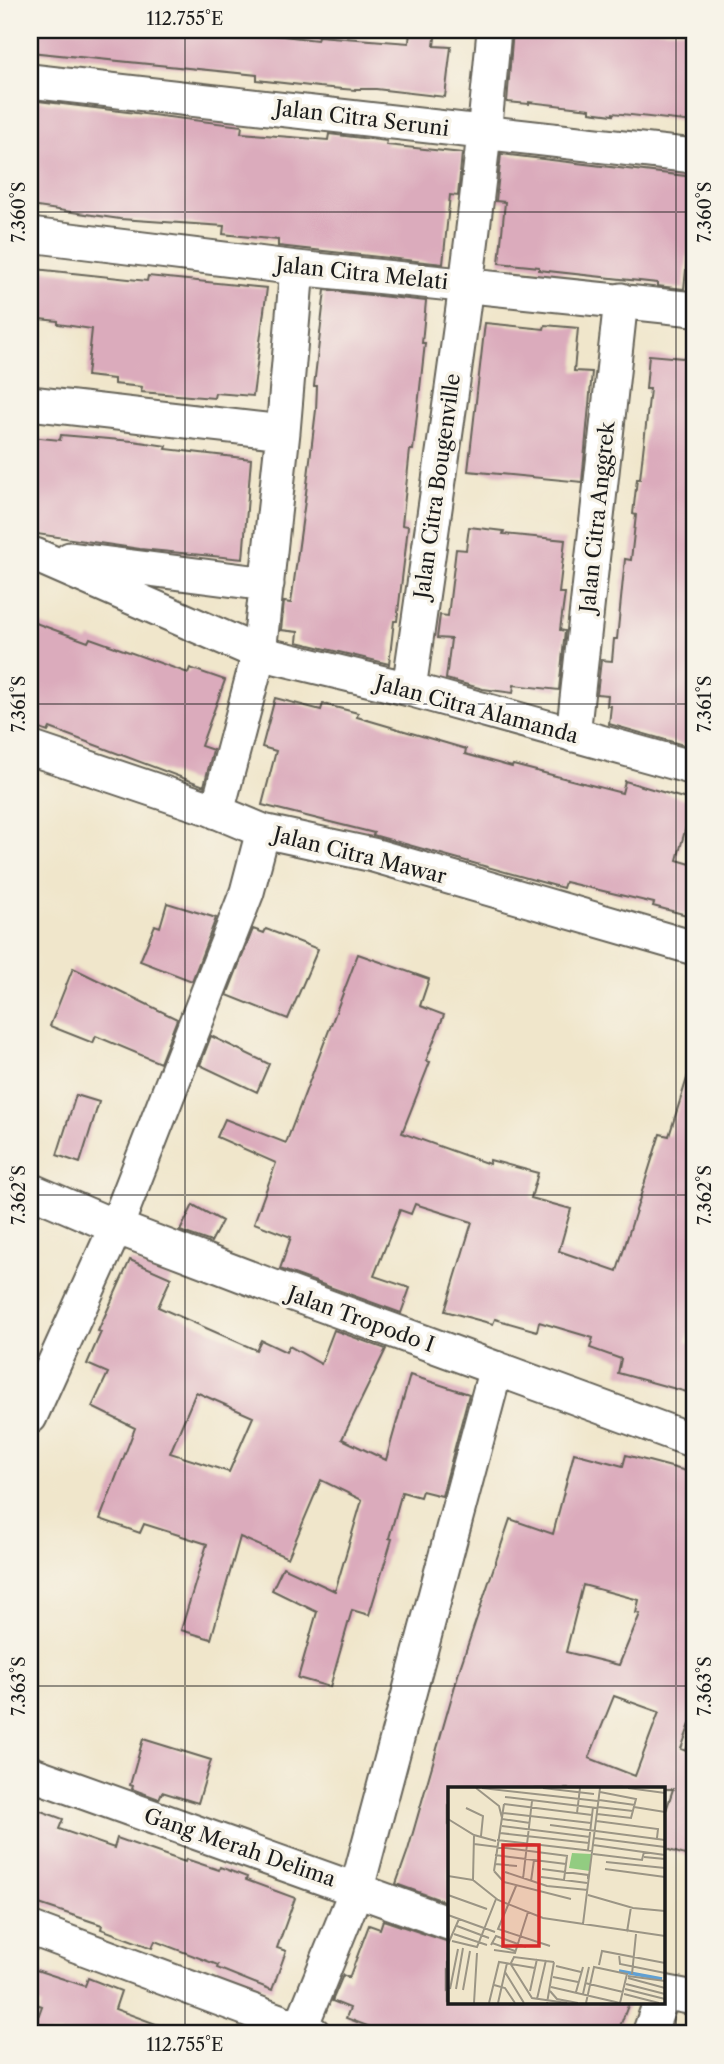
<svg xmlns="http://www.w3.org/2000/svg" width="724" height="2064" font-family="'Libre Caslon Text',serif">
	<rect width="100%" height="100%" fill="#f7f3e8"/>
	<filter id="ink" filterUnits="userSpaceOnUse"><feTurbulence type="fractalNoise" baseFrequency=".0143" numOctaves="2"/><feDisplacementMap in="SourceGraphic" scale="14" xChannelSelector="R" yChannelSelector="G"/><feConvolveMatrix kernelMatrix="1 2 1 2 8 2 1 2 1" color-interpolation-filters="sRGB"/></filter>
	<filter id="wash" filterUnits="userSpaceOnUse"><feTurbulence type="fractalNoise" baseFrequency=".00686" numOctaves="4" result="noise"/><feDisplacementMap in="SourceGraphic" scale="28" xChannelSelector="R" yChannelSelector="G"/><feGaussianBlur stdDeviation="1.57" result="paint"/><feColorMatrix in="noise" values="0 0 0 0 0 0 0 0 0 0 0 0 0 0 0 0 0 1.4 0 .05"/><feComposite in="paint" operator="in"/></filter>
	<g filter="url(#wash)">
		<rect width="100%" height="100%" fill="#f0e6cb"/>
		<g id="blocks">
			<path fill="#dbabbc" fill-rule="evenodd" d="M30,30H232L317,40L318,36L409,43L410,30H436L434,46L451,47L445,97L376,89H355V90L319,87L257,80V75L30,52Z
				M513,30H694V122L613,113V115L590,112V109L529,102V104L507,102Z
				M30,100L242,126L241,133L328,140L329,134L387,141L386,145L462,153L458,196L450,195L443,264L278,246V240L223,234L224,226L120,219L30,206Z
				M501,154L694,177V221H691L684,289L657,286V283L539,270V267L499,263L505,202L496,201Z
				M35,269L147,281L148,276L267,288L253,396L215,393L214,398L141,392L142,387L114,384V379L87,376L92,329L58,324V321L30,318Z
				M325,290L426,301L422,343H425L416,424L413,450H410L402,525L408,526L405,554L397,621H394L389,664L297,642L298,632L281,630L284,602L291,603L305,501L316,410L317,386H314Z
				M485,323L544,329L545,325L578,328L574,371L592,372L582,482L468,471Z
				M649,355L694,359V420L691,449H694V748L609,724L611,706H607L608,695L597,694L601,660L612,661L614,639H617L625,559L631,560L636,515L633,514L637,479H640L650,389H646Z
				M61,435L133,441L167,446L166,449L251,459L243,559L140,549L30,533V437L60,440Z
				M469,527L504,531L503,534L565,540L559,593H565L560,630L565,631L559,690L514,685L513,693L483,689L446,679L451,639L437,638L440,615L448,616L456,549L466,550Z
				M30,621L88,642L90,638L188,673L190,668L225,680L201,746L213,750L204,786L50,728L48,732L30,725Z
				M275,698L321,710L323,704L358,713L357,717L466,749L465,754L512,767L513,765L622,793L625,781L693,801L677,860L694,865V917L653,906L654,903L565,882L563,888L373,835L374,833L262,805L276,751L262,747Z
				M167,903L216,918L192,981L140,961L155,925L160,927Z
				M253,929L264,933L266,929L318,949L288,1019L227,995Z
				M358,954L429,979L420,1006L444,1015L426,1061L430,1062L402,1133L489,1164L490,1160L538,1173L531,1198L571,1209L559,1251L617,1271L660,1134L669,1136L689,1072L694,1073V1312L687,1342L694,1344V1394L618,1373L621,1359L590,1348L593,1338L539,1322L537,1331L495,1319L493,1324L445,1311L472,1222L415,1204L411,1214L400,1210L374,1276L410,1288L401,1313L280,1269L291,1237L254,1223L276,1163L217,1137L225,1119L286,1143Z
				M73,968L177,1019L160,1063L96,1036L93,1043L50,1026Z
				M211,1036L269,1064L257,1092L200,1065Z
				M76,1095L99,1102L80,1163L57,1155Z
				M193,1205L222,1221L211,1242L180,1231Z
				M130,1260L171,1278L158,1307L256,1350L261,1340L286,1352L289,1346L321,1364L334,1330L386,1349L342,1439L386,1460L410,1375L469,1394L442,1496L422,1491L420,1497L402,1492L389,1538L392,1539L369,1615L352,1610L330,1687L298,1678L317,1612L272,1590L283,1567L335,1591L362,1500L321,1480L288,1558L240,1537L211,1639L181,1630L207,1544L144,1524L140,1533L100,1519L135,1428L92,1407L108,1373L87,1364L101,1332L98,1331ZM196,1392L253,1417L229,1472L170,1453Z
				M574,1453L623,1466L626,1455L694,1473V1713L681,1749L686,1751L690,1739L694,1740V1858L663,1848V1820L673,1789H449V1903L396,1884L408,1850L460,1668L510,1519L553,1534ZM583,1585L639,1600L636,1613L640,1614L619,1665L566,1652ZM614,1696L659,1712L635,1776L589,1758Z
				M143,1739L211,1760L198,1803L162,1792L159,1799L132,1789L133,1786L130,1785Z
				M30,1807L63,1819L59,1829L114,1848L117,1838L185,1862L186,1859L219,1870L220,1867L247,1877L246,1880L295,1898L277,1948L286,1951L272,1990L217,1968L218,1965L155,1941L152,1948L101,1929L102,1925L30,1901Z
				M383,1920L449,1942V2003H629L617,2034H371L373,2028L346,2018L350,2008L332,2001L343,1975L349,1978L369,1925L380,1929Z
				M30,1968L85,1986L88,1978L121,1991L115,2009L175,2031V2034H32L42,2006L30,2002Z"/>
		</g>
	</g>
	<g filter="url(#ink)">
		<use href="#blocks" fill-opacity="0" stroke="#666359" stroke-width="2"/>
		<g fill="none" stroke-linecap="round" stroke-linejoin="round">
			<g stroke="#666359" stroke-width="37">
				<path id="minor" d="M30,81L694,156
					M30,235L297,268L694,309
					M30,403L283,432
					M35,555L259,653L409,689L694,768
					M70,559L267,584
					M409,689C440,470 475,250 494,30
					M573,735L621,300
					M30,748L208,808L263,831L373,855L694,948
					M217,812L259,653L283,432L297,268
					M30,1190L116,1227L271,1286L694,1441
					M30,1417L116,1227L247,892L263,831
					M30,1773L449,1923
					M30,1928L314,2034
					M663,1992L694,1998
					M298,2034L357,1888L496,1368
					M649,2034L660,2003"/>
			</g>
			<use href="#minor" stroke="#fff" stroke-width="33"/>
		</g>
	</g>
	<path fill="none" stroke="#1c1c1c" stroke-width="2" stroke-opacity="0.45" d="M185,30V2034M676,30V2034M30,212H694M30,704H694M30,1195H694M30,1686H694"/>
	<g text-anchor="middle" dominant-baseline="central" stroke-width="7" stroke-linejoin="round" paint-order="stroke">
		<g font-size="21" fill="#1c1c1c" stroke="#f7f3e8">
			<text transform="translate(362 118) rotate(7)">Jalan Citra Seruni</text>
			<text transform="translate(362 273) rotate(6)">Jalan Citra Melati</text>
			<text transform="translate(437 486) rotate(-82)">Jalan Citra Bougenville</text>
			<text transform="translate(597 517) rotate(-84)">Jalan Citra Anggrek</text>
			<text transform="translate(477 709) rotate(15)">Jalan Citra Alamanda</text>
			<text transform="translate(360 855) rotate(14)">Jalan Citra Mawar</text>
			<text transform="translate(361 1319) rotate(20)">Jalan Tropodo I</text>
			<text transform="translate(240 1847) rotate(19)">Gang Merah Delima</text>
		</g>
	</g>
	<g transform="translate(448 1787)">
		<rect width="217" height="217" fill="#f0e6cb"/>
		<path d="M124,66L143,67L142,84L121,81Z" fill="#92cc81"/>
		<path fill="none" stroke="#60a0d3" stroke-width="3.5" d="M171,184L214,192"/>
		<path fill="none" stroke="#9b9585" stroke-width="2" d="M28,1L51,19L54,31M34,1L150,14M95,1L146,7M180,1L217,6M57,10L149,21M151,13L187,18M56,17L144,28M150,20L185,24M186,20L217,25M18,21L35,29L33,49M55,26L143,36M129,26L132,1M149,27L183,31L188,12L152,5M0,32L26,48L48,54M54,32L82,36M148,34L210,42L209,51M102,38L217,53M54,39L142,50M52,46L141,56M26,48L25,93L50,113L95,131L217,149M146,51L217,60M49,53L145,64M26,57L120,69M145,58L217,68M140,63L145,20M145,67L194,73L196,65M47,68L118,77M196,70L217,72M158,75L217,81M47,77L69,79M94,82L140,88V92M157,82L217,90M46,84L56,17M46,84L56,95L123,112M57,85L99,99L140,103M0,89L25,93M93,90L139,96M75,92L84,14M116,93L119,69M83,94L86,73M68,99L50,142L102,159M0,108L39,122M140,108L185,121L217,124M0,128L47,145M135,137L152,1M9,139L41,151M179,145L183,120M6,147L39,158M4,154L29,160L48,112M44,156L67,164M0,157L11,132M43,158L48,149L78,160M46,163L67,166L80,125M171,167L172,177L217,186M62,176L84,211L119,216M63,176L66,170L106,175M151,178L154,164L217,176M108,179L133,185M57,185L76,216M184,187L188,147M180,189L217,194M105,190L130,195M180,191L217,201M137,196L175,205M178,197L217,207M46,198L57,201L67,216M103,200L172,216M2,202L10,162M8,202L15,161M177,202L217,212M15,203L22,164M82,204L89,172M102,204L109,212L130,216M128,205L135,180M135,207L141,180M176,207L211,216M89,212L98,173M26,216L29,166M41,216L51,175L87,181M50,216L59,176M99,216L106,175M138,216L146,180L179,187L172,216"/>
		<path fill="#d62828" fill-opacity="0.15" stroke="#d62828" stroke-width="3.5" d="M55,58H91V159H55Z"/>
		<rect width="217" height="217" fill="none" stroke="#1c1c1c" stroke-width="3.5"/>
	</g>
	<rect width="724" height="2064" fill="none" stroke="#f7f3e8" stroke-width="77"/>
	<rect x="38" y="38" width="648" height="1987" fill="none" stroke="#1c1c1c" stroke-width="2.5"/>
	<g font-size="18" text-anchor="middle" fill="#1c1c1c">
		<text x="185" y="25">112.755°E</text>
		<text transform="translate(19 212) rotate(-90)" y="6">7.360°S</text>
		<text transform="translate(705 212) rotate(-90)" y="6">7.360°S</text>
		<text transform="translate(19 704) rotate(-90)" y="6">7.361°S</text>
		<text transform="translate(705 704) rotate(-90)" y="6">7.361°S</text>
		<text transform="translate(19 1195) rotate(-90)" y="6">7.362°S</text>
		<text transform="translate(705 1195) rotate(-90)" y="6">7.362°S</text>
		<text transform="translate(19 1686) rotate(-90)" y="6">7.363°S</text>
		<text transform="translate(705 1686) rotate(-90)" y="6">7.363°S</text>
		<text x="185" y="2051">112.755°E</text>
	</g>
</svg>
